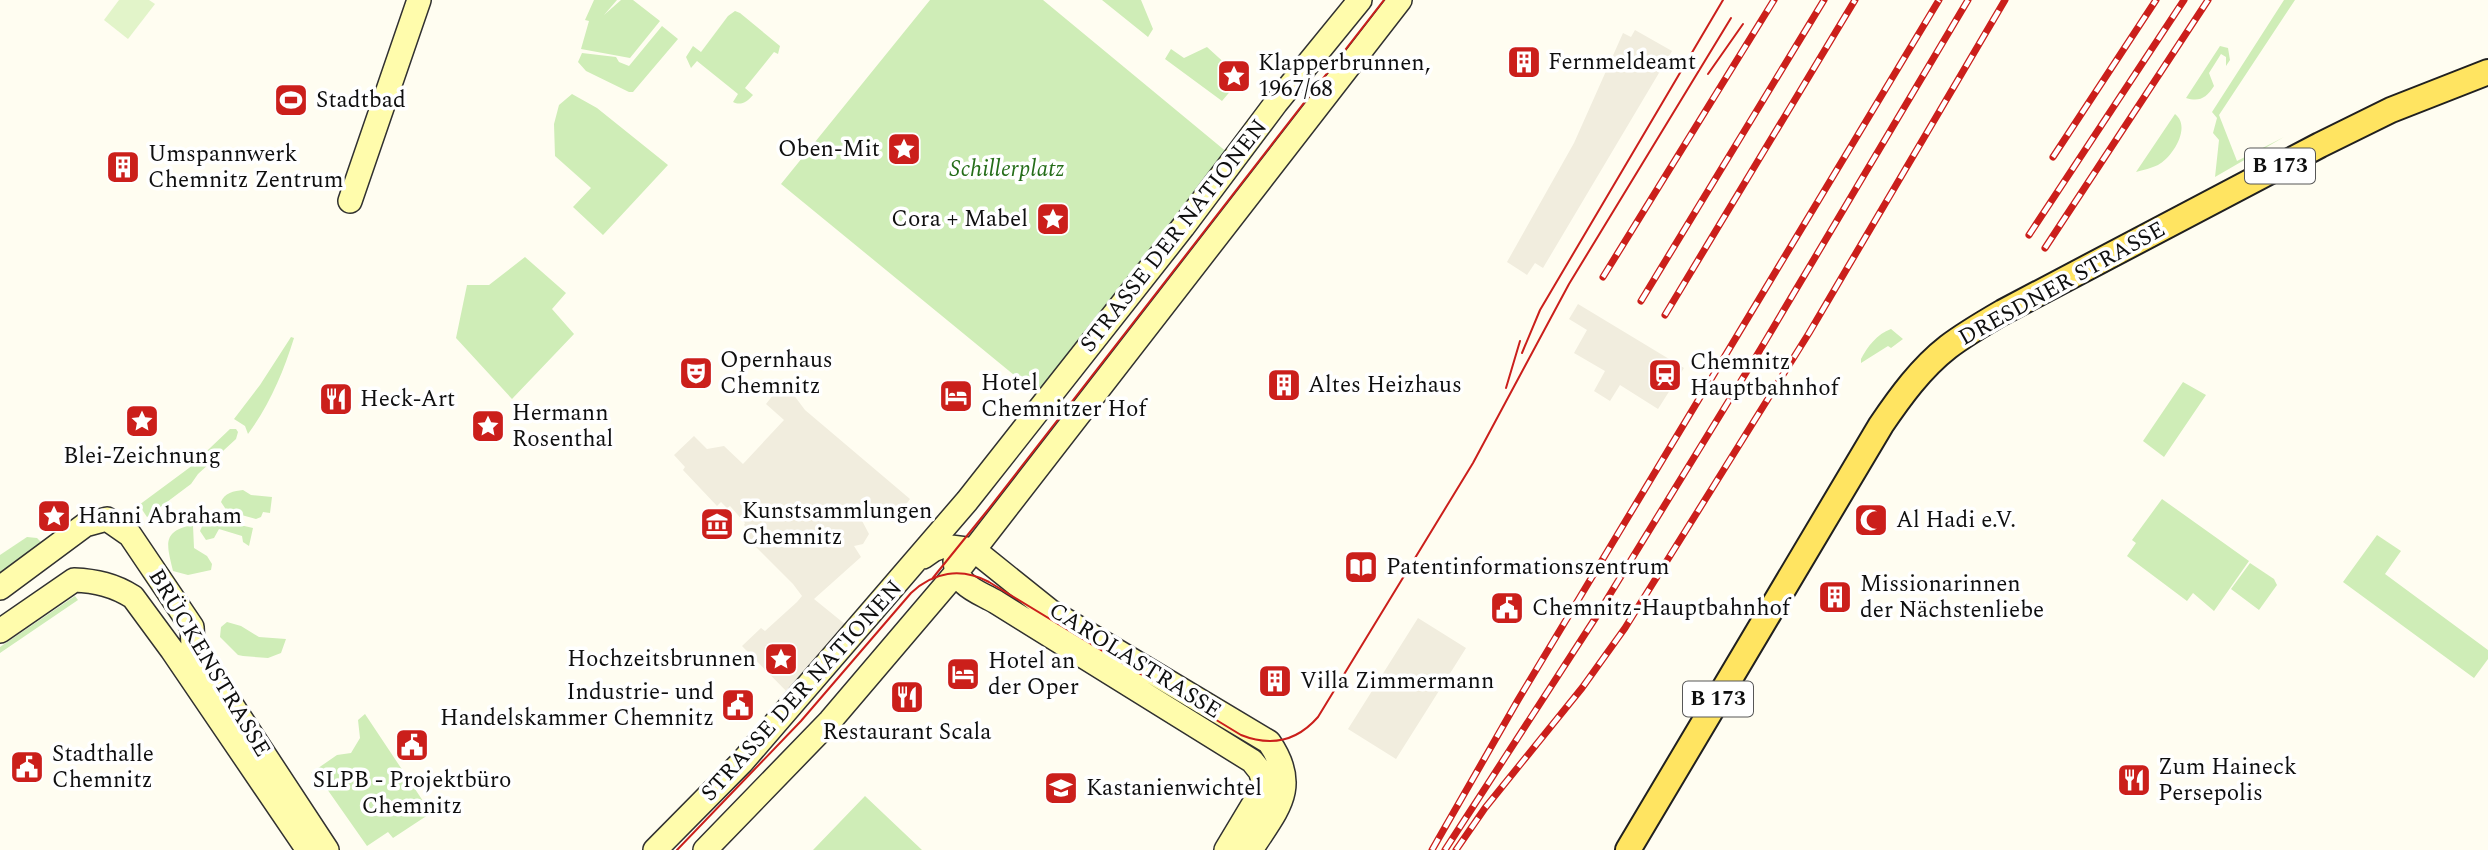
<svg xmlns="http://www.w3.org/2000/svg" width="2488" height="850" font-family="Spectral,serif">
	<rect width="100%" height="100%" fill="#fffdf1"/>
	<path fill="#cfedb7" d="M594,0H617L604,15L621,0H633L660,21L630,58L581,49L589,21L585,20Z
		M930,0H1043L1234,158L1041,397L781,184Z
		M1102,0H1141L1153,29L1148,37Z
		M2284,0H2295L2219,115L2237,161L2284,137L2215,177L2219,140L2213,133L2217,118L2212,112Z
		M735,11L740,13L780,46L778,54L774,52L745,88L753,95C747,102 741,106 733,102L738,94L697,61L691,68L686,57L693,46L701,52L728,16Z
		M662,26L678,39L633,92H629L586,71L578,62L582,53L616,57L619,62L629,66Z
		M2220,46L2228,48L2230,60L2226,66V57L2221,54L2209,73L2214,86C2206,98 2200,102 2186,98Z
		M1207,47L1229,67L1225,78L1233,88L1222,101L1165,59L1171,49L1184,58Z
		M572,94L597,108L668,165L603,235L573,207L591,188L555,156L554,124L559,105Z
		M2175,114C2192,127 2172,158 2158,165C2152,168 2143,170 2136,172Z
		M525,257L566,293L552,309L574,334L512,399L456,338L467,285H489Z
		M1891,329L1903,339L1891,348L1888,346L1861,363V359C1867,347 1877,334 1891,329Z
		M291,337L294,338C283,373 270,404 248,434L245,426L234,419L260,385Z
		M2183,382L2206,395L2164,457L2143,441Z
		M230,429H236L238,432L236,439L198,474L191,484L147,517L139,505L189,468Z
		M243,490L251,495L272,497L270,513L263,512L261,517L256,519L227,511L221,502C224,493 234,491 243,490Z
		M2162,499L2249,561L2214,611L2193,593L2187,601L2127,556L2136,543L2132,540Z
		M210,518L253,528L249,546L243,542L242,536L219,529L214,538L206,540L200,531L204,522Z
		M193,525L194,548L207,556L212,564L211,570L188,575L173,571C167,545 161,531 193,525Z
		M2377,535L2401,551L2385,574L2488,650V659L2474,678L2343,582Z
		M27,537L37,538L42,543L0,573V555Z
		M2250,563L2274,579L2277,585L2259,610L2231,589Z
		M75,596L78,600L0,653V647Z
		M227,622L241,626L259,637L286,639L281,653L268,658L243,656L238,655L220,637L221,627Z
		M365,714L431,813L393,838L388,832L367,846L320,779L311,773L337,755L351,753L360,738L358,720Z
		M865,796L922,850H813Z"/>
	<path fill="#e2f4c9" d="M119,0H149L155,4L128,39L104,20Z"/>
	<path fill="#f1edde" d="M1635,30L1672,51L1543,268L1535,263L1527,275L1507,262L1574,143L1623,33L1631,37Z
		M1578,304L1684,368L1658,409L1620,385L1610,401L1594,391L1605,371L1574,353L1587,330L1569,319Z
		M781,385L790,390L805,410L910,499L893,522L875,513L860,517L869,534L863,544L854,546L861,557L814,599L851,629L792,697L742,646L761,628L765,631L797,602L802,596L793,584L745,536L749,531L744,525L745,523L730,506L727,508L721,502L717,506L683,470L685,467L674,455L694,436L707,449L724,446L743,464L784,420L766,404Z
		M1418,618L1466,648L1396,759L1348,729Z"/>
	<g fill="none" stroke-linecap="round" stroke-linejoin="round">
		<g stroke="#313131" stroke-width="26">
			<path id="secondary" d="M350,201L419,0
				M923,557L933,550L943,546L974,550L1050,611L1269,742C1301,788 1276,810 1251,850
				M955,561C956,586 977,591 996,602L1252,761L1260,771L1265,785L1226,850
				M0,588L85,525L107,519L130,535L192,627L193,646L327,850
				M0,631L74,580C96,581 114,585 133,597L172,650L308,850
				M655,850L742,762L967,501L1183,227L1276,103L1360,0
				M705,850L830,721L956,573L1400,0"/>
		</g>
		<g stroke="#202020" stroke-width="28">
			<path id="primary" d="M1628,850L1881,425C1900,397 1921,368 1948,347C1965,334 1984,323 2003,312L2320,145L2391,110L2488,72"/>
		</g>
		<use href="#secondary" stroke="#fffcac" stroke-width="23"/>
		<use href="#primary" stroke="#ffe461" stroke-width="24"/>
		<path stroke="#cb1f1b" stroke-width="2" d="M1708,74L1743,24
			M1522,353L1540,310L1723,0
			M1506,388L1520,341
			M932,579L987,511L1384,0
			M677,850L801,721L911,593C933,572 961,567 989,582L1241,735C1271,747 1297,741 1318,717L1473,463L1569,284L1731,18"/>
		<g stroke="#cb1f1b" stroke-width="7">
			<path id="rail" d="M2053,157L2156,0
				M2029,235L2184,0
				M2045,248L2208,0
				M1603,277L1774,0
				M1641,301L1824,0
				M1665,315L1855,0
				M1432,850L1518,700L1939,0
				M1445,850L1596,617L1760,350L1968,0
				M1456,850L1485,808L1582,688L1625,628L1809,333L2005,0"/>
		</g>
		<use href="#rail" stroke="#fff" stroke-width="4.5" stroke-dasharray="13" stroke-linecap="butt"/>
	</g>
	<defs>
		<g id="building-square" transform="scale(1.75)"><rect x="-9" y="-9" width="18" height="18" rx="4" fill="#cb1f1b" stroke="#fff"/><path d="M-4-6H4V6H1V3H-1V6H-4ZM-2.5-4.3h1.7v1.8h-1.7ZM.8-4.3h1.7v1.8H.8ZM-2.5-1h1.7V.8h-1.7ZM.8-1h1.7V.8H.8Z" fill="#fff"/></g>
		<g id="sight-square" transform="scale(1.75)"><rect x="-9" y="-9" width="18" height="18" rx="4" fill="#cb1f1b" stroke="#fff"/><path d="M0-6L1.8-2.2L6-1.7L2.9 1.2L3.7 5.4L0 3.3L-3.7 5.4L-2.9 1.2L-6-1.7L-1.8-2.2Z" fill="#fff"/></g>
		<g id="stadium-square" transform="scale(1.75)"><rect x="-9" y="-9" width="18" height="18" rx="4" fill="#cb1f1b" stroke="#fff"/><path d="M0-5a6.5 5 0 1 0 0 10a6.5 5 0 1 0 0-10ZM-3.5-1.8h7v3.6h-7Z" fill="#fff"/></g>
		<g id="theatre-square" transform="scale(1.75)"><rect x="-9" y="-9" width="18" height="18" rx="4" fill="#cb1f1b" stroke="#fff"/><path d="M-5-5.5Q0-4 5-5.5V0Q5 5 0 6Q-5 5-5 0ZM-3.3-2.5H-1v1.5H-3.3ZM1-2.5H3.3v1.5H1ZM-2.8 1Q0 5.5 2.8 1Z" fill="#fff"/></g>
		<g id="station-square" transform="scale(1.75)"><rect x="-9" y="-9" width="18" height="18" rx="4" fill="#cb1f1b" stroke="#fff"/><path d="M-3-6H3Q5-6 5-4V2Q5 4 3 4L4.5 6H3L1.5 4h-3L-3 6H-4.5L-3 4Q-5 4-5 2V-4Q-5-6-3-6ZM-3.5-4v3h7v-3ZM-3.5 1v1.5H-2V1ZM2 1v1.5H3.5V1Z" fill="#fff"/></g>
		<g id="hotel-square" transform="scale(1.75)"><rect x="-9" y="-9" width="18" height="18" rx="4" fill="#cb1f1b" stroke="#fff"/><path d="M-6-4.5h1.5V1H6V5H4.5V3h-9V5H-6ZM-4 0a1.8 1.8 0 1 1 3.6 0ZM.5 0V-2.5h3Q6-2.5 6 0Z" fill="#fff"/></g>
		<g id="restaurant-square" transform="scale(1.75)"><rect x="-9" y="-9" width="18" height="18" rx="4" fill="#cb1f1b" stroke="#fff"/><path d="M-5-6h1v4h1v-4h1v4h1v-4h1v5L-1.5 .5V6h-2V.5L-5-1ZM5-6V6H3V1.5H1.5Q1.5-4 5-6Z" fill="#fff"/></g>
		<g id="mosque-square" transform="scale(1.75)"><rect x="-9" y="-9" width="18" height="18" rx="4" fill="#cb1f1b" stroke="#fff"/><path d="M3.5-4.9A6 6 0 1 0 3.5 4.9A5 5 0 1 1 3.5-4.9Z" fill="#fff"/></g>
		<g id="museum-square" transform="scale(1.75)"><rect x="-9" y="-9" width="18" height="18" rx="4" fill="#cb1f1b" stroke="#fff"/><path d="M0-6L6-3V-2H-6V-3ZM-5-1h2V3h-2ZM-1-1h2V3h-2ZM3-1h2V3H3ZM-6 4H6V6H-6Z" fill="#fff"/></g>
		<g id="library-square" transform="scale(1.75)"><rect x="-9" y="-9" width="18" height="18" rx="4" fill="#cb1f1b" stroke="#fff"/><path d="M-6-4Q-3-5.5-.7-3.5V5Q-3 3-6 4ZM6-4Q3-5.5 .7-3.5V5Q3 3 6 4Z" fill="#fff"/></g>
		<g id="civic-square" transform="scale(1.75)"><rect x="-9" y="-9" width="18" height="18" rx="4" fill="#cb1f1b" stroke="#fff"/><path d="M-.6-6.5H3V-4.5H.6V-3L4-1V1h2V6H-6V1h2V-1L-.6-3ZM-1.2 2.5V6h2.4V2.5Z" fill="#fff"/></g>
		<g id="school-square" transform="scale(1.75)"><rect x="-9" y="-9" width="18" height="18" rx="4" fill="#cb1f1b" stroke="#fff"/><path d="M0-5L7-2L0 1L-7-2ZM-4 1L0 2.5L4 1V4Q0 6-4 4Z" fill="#fff"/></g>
	</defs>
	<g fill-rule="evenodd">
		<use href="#building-square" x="1524" y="62"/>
		<use href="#sight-square" x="1234" y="76"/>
		<use href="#stadium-square" x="291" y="100"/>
		<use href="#sight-square" x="904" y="149"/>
		<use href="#building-square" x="123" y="167"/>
		<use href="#sight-square" x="1053" y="219"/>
		<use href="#theatre-square" x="696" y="373"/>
		<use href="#station-square" x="1665" y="375"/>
		<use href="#building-square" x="1284" y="385"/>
		<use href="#hotel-square" x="956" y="396"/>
		<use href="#restaurant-square" x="336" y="399"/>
		<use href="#sight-square" x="142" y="421"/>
		<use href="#sight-square" x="488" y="426"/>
		<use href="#sight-square" x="54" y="516"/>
		<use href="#mosque-square" x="1871" y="520"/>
		<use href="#museum-square" x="717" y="524"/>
		<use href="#library-square" x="1361" y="567"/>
		<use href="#building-square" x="1835" y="597"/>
		<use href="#civic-square" x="1507" y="608"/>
		<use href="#sight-square" x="781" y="659"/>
		<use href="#hotel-square" x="963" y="674"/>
		<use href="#building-square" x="1275" y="681"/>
		<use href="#restaurant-square" x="907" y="697"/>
		<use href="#civic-square" x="738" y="705"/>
		<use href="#civic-square" x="412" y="745"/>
		<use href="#civic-square" x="27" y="767"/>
		<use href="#restaurant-square" x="2134" y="780"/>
		<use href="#school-square" x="1061" y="788"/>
	</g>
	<g text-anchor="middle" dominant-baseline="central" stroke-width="7" stroke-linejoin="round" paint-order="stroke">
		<g fill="#fff" stroke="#575757" stroke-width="2">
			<rect x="2245" y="148.5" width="70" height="35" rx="5"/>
			<rect x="1683" y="681.5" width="70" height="35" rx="5"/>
		</g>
		<g font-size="21" font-weight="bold" fill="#0f0f0f">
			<text x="2280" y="166">B 173</text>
			<text x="1718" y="699">B 173</text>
		</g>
		<g font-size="23" fill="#0f0f0f" stroke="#fff" text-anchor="start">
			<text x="1548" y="62">Fernmeldeamt</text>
			<text x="1258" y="63">Klapperbrunnen,<tspan x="1258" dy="26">1967/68</tspan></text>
			<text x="316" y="100">Stadtbad</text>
			<text x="880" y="149" text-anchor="end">Oben-Mit</text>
			<text x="148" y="154">Umspannwerk<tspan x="148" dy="26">Chemnitz Zentrum</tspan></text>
			<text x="1028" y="219" text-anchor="end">Cora + Mabel</text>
			<text x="720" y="360">Opernhaus<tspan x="720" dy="26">Chemnitz</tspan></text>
			<text x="1690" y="362">Chemnitz<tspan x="1690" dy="26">Hauptbahnhof</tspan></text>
			<text x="981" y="383">Hotel<tspan x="981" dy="26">Chemnitzer Hof</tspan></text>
			<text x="1308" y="385">Altes Heizhaus</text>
			<text x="360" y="399">Heck-Art</text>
			<text x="512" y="413">Hermann<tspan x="512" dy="26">Rosenthal</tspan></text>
			<text x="142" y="456" text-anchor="middle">Blei-Zeichnung</text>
			<text x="742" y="511">Kunstsammlungen<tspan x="742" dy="26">Chemnitz</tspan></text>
			<text x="78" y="516">Hanni Abraham</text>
			<text x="1896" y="520">Al Hadi e.V.</text>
			<text x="1386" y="567">Patentinformationszentrum</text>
			<text x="1860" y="584">Missionarinnen<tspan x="1860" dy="26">der Nächstenliebe</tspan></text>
			<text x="1532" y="608">Chemnitz-Hauptbahnhof</text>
			<text x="756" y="659" text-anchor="end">Hochzeitsbrunnen</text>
			<text x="988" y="661">Hotel an<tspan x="988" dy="26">der Oper</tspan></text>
			<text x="1300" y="681">Villa Zimmermann</text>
			<text x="714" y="692" text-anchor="end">Industrie- und<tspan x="714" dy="26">Handelskammer Chemnitz</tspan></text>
			<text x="907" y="732" text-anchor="middle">Restaurant Scala</text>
			<text x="52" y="754">Stadthalle<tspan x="52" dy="26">Chemnitz</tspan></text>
			<text x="2158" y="767">Zum Haineck<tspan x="2158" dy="26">Persepolis</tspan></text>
			<text x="412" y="780" text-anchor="middle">SLPB - Projektbüro<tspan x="412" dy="26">Chemnitz</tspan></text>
			<text x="1086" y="788">Kastanienwichtel</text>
		</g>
		<g font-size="23" font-style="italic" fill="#256d19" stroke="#fff">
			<text x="1007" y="169">Schillerplatz</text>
		</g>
		<g font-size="23" fill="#0f0f0f" stroke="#fff">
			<text transform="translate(1174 236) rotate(-52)">STRASSE DER NATIONEN</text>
			<text transform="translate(2062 284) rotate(-29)">DRESDNER STRASSE</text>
			<text transform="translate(1135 661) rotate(32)">CAROLASTRASSE</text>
			<text transform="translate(209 663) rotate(59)">BRÜCKENSTRASSE</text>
			<text transform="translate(802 691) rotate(-48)">STRASSE DER NATIONEN</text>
		</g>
	</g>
</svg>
